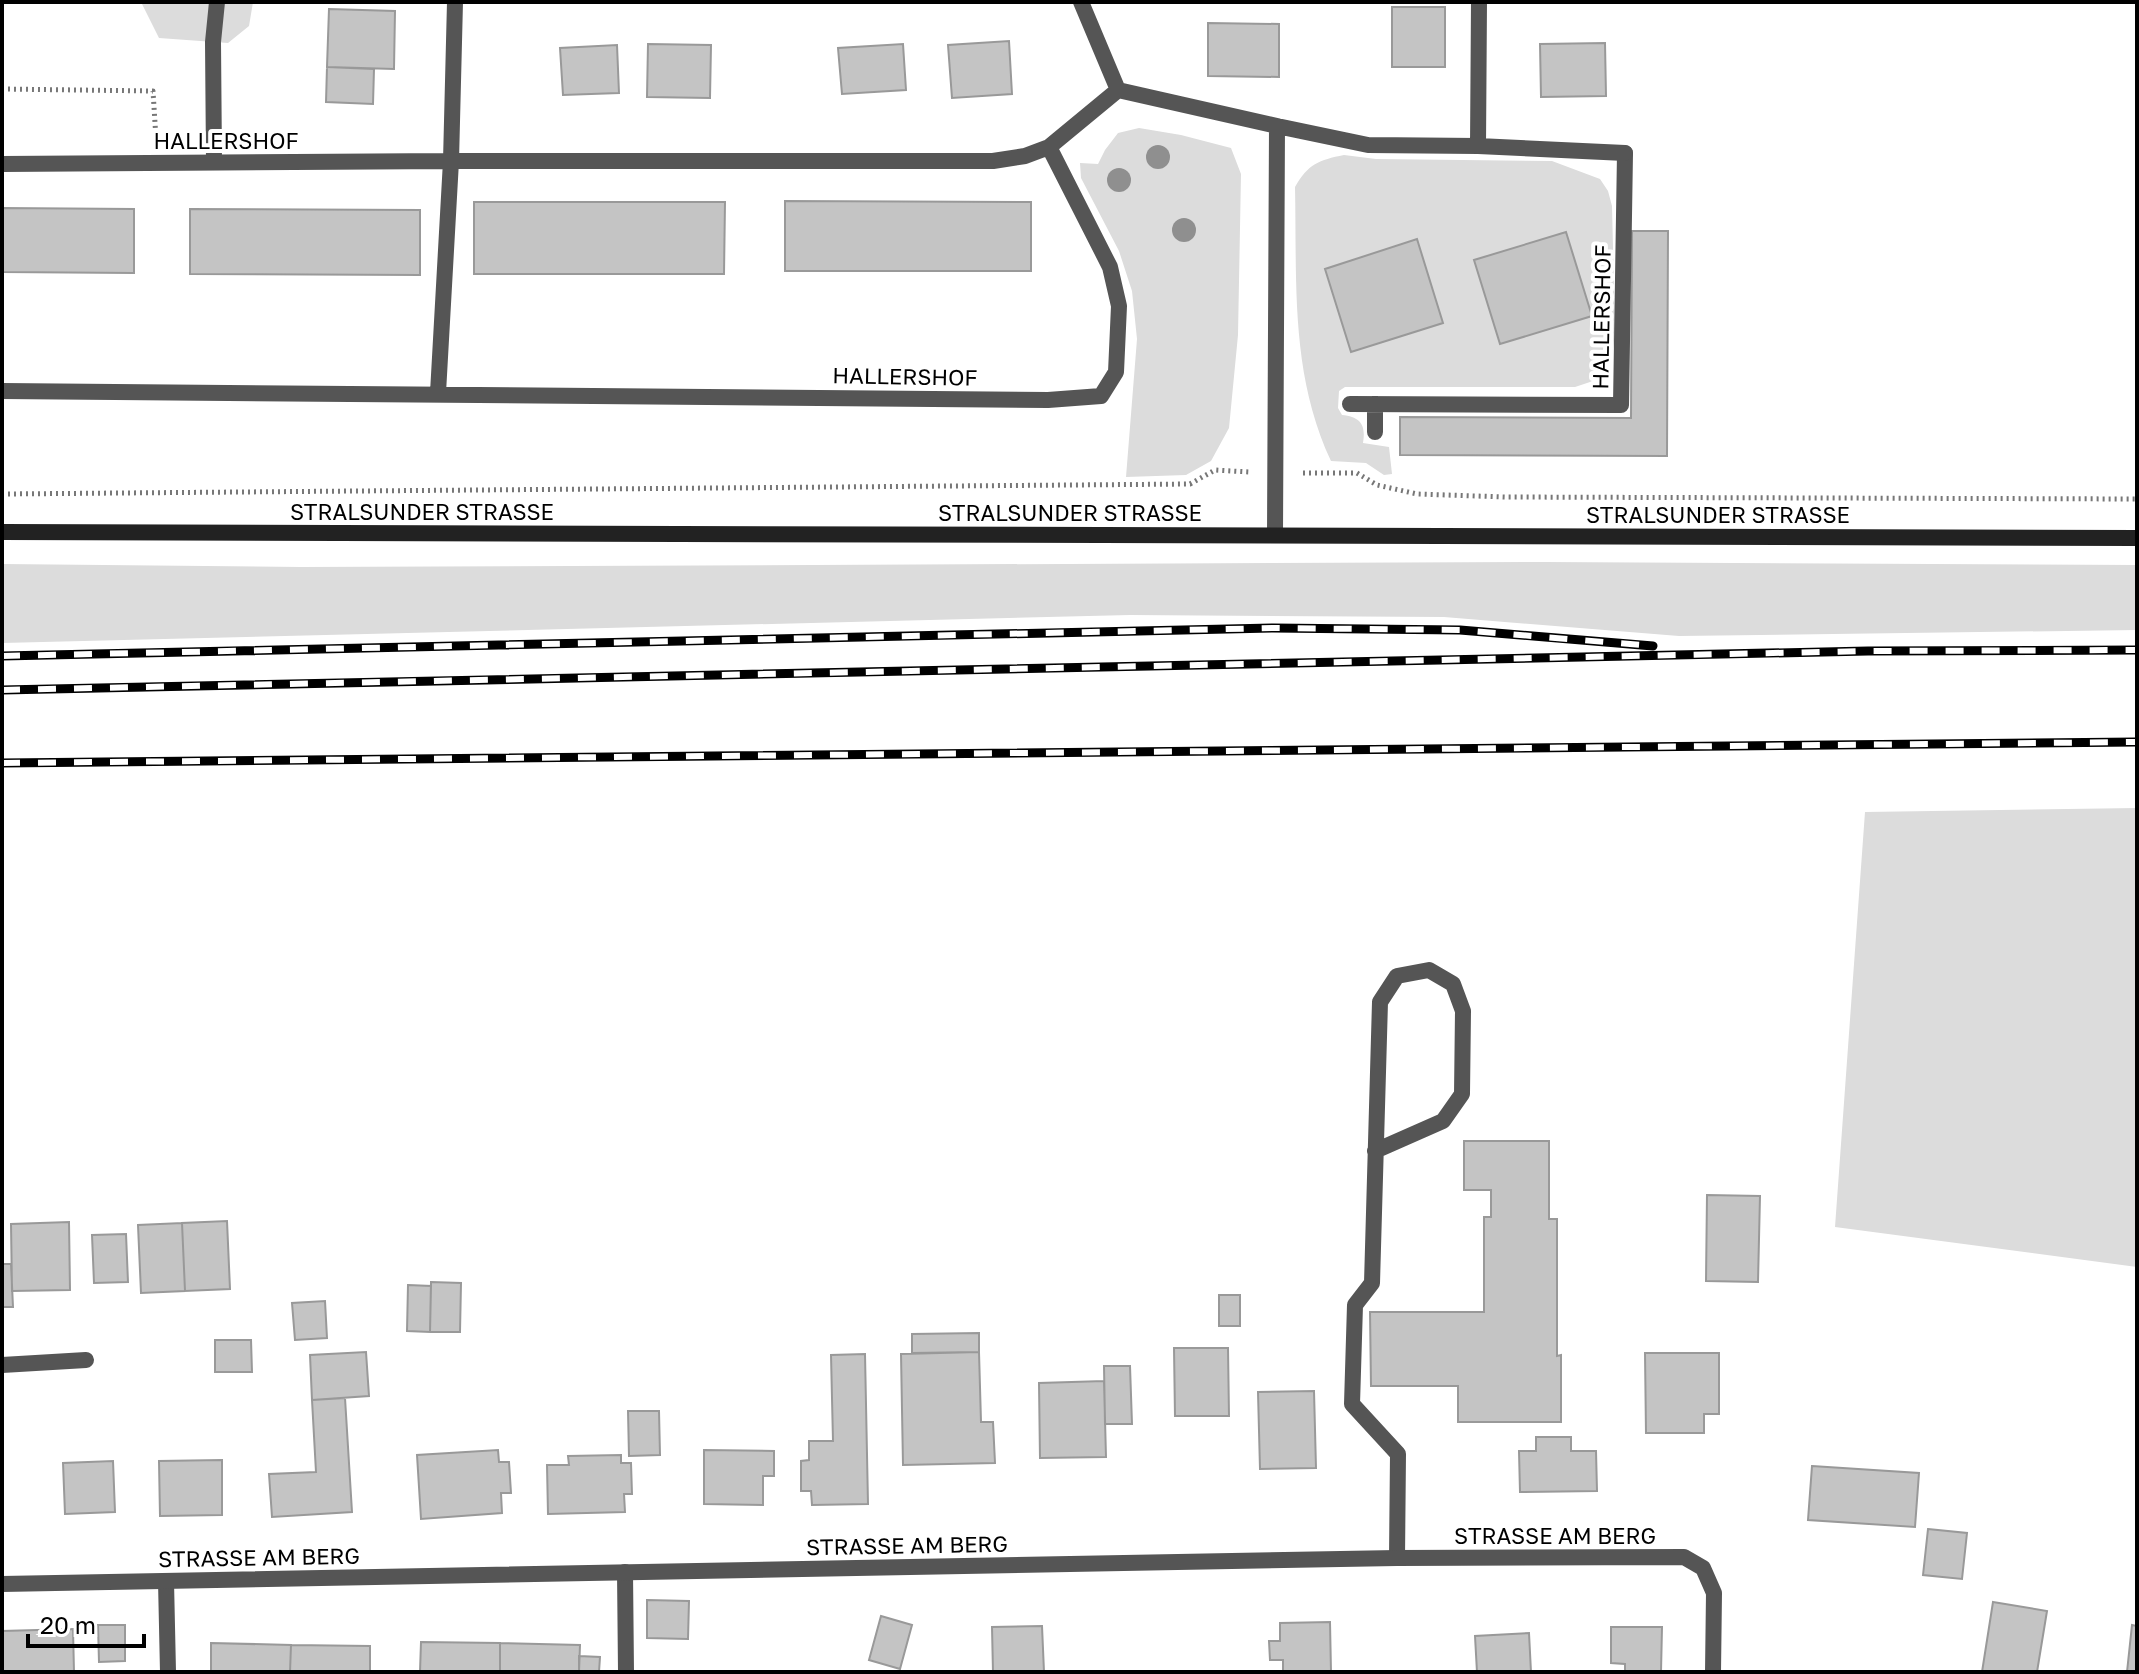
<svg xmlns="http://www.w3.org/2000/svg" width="2139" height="1674" font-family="'Golos Text',sans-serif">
	<rect width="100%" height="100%" fill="#fff"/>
	<path fill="#dcdcdc" d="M141,2H253L249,26L228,43L159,38Z
		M1139,128L1181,135L1231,148L1241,174L1238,335L1229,428L1211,461L1186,475L1126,477L1137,339L1132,291L1119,251L1081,178L1080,163L1098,164L1105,150L1118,133Z
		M1344,155L1376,159L1552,161L1600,179L1608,191L1612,206L1615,332L1612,357L1593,381L1575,387H1345L1339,391L1338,408L1342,415C1361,417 1366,425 1363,443L1389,447L1392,474L1384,475L1366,463L1331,461C1290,373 1297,283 1295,187C1308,164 1319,160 1344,155Z
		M1545,562L2137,565V630L1679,636L1444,617L1130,615L2,643V564L301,567Z
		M2137,808V1267L1835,1227L1865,812Z"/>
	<path fill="#c4c4c4" stroke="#999" stroke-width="2" d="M1392,7H1445V67H1392Z
		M329,9L395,11L394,69L327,67Z
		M1208,23L1279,24V77L1208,76Z
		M1009,41L1012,94L952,98L948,45Z
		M1605,43L1606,96L1541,97L1540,44Z
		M648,44L711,45L710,98L647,97Z
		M903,44L906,90L842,94L838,48Z
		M617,45L619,93L563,95L560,48Z
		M327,67L374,69L373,104L326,102Z
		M785,201L1031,202V271H785Z
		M474,202H725L724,274H474Z
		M2,208L134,209V273L2,272Z
		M190,209L420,210V275L190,274Z
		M1632,231H1668L1667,456L1400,455V417L1631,418Z
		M1566,232L1592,316L1500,344L1474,260Z
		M1417,239L1443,323L1351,352L1325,269Z
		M1464,1141H1549V1219H1557V1356L1561,1355V1422H1458V1386H1371L1370,1312H1484V1217H1491V1190H1464Z
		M1707,1195L1760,1196L1758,1282L1706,1281Z
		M227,1221L230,1289L185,1291L182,1223Z
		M69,1222L70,1290L12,1291L11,1224Z
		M182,1223L185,1291L141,1293L138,1225Z
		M126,1234L128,1282L94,1283L92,1235Z
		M2,1264H11L13,1307H2Z
		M431,1282L461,1283L460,1332H430Z
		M408,1285L431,1286L430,1332L407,1331Z
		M1219,1295H1240V1326H1219Z
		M325,1301L327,1338L295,1340L292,1303Z
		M979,1333V1352L912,1353V1334Z
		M215,1340H251L252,1372H215Z
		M1174,1348H1228L1229,1416H1175Z
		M366,1352L369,1396L312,1400L310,1355Z
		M979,1352L981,1422H993L995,1463L903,1465L901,1354Z
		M1645,1353H1719V1414H1704V1433H1646Z
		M865,1354L868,1504L812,1505L811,1491H801V1461L809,1460V1441H833L831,1355Z
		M1104,1366H1130L1132,1424H1105Z
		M1104,1381L1106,1457L1040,1458L1039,1383Z
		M1314,1391L1316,1468L1260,1469L1258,1392Z
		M345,1398L352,1512L272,1517L269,1474L316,1472L312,1400Z
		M628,1411H659L660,1455L629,1456Z
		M1536,1437H1571V1451H1596L1597,1491L1520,1492L1519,1451H1536Z
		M498,1450L499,1462H509L511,1493H501L502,1513L421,1519L417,1455Z
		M704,1450L774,1451V1476H763V1505L704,1504Z
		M621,1455V1463H631L632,1494H624L625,1512L548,1514L547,1465H569L568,1456Z
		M222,1460V1515L160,1516L159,1461Z
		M113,1461L115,1512L65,1514L63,1463Z
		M1812,1466L1919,1473L1915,1527L1808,1520Z
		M1928,1529L1967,1533L1962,1579L1923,1575Z
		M647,1600L689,1601L688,1639L647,1638Z
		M1993,1602L2047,1611L2037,1672H1982Z
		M881,1616L912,1625L900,1669L869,1660Z
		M1330,1622L1331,1672H1283V1660H1270L1269,1641H1280V1623Z
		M98,1625H125V1661L99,1662Z
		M2132,1625L2137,1626V1672H2127Z
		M1042,1626L1044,1672H993L992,1627Z
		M1611,1627H1662L1661,1672H1625V1664L1611,1663Z
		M73,1629L74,1672H2V1631Z
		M1529,1633L1531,1672H1477L1475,1636Z
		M421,1642L500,1643V1672H420Z
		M211,1643L291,1645L290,1672H211Z
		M500,1643L580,1645L579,1672H500Z
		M291,1645L370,1646V1672H290Z
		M579,1656L600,1657L599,1672H579Z"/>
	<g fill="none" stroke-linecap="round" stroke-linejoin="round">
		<path stroke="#777" stroke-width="5" stroke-dasharray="2 4" stroke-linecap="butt" d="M2,89L153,91L156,139
			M1303,473H1357L1377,485L1417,494L1506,497L2137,499
			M2,494L1190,484L1215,470L1249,472"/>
		<path stroke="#555" stroke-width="16" d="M214,162L213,42L217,2
			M1350,404L1621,405L1625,153
			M1375,432V404
			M1375,1151L1443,1121L1462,1094L1463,1011L1453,984L1429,970L1397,976L1380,1002L1372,1283L1355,1305L1352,1404L1398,1454L1397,1558
			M2,1365L86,1360
			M625,1572L626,1672
			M166,1581L168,1672"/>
		<path stroke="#555" stroke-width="16" d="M1081,2L1118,90
			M1118,90L1277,126L1368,145L1478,146L1625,153
			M1478,146L1479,2
			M2,164L451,161H993L1025,156L1049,147L1118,90
			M2,391L1048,400L1101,396L1116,372L1119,306L1110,267L1049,147
			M438,393L451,161L455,2
			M1275,534L1277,126
			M2,1584L1397,1558L1684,1557L1703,1568L1714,1593L1713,1672"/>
		<path stroke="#222" stroke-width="16" d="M2,532L2137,538"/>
		<g stroke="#000" stroke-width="9">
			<path id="rail" d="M2,656L1273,628L1460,630L1653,646
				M2,690L1868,651L2137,650
				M2,763L2137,742"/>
		</g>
		<use href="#rail" stroke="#fff" stroke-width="6" stroke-dasharray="18" stroke-linecap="butt"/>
	</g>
	<g fill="#8f8f8f">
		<circle cx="1158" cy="157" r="12"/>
		<circle cx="1119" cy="180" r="12"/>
		<circle cx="1184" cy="230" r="12"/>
	</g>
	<g text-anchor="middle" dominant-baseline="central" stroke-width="8" stroke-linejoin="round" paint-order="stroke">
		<g font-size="22" fill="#000" stroke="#fff">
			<text x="226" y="140">HALLERSHOF</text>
			<text transform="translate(1601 317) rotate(-89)">HALLERSHOF</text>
			<text transform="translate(905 376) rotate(1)">HALLERSHOF</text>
			<text x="422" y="511">STRALSUNDER STRASSE</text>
			<text x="1070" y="512">STRALSUNDER STRASSE</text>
			<text x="1718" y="514">STRALSUNDER STRASSE</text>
			<text x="1555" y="1535">STRASSE AM BERG</text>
			<text transform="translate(907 1545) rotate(-1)">STRASSE AM BERG</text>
			<text transform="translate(259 1557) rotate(-1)">STRASSE AM BERG</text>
		</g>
	</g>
	<rect width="2139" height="1674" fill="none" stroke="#000000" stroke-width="8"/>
	<path d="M28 1634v12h116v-12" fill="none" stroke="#000000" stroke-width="4"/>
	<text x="40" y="1634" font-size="24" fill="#000000" stroke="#ffffff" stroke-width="6" paint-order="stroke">20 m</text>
</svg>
